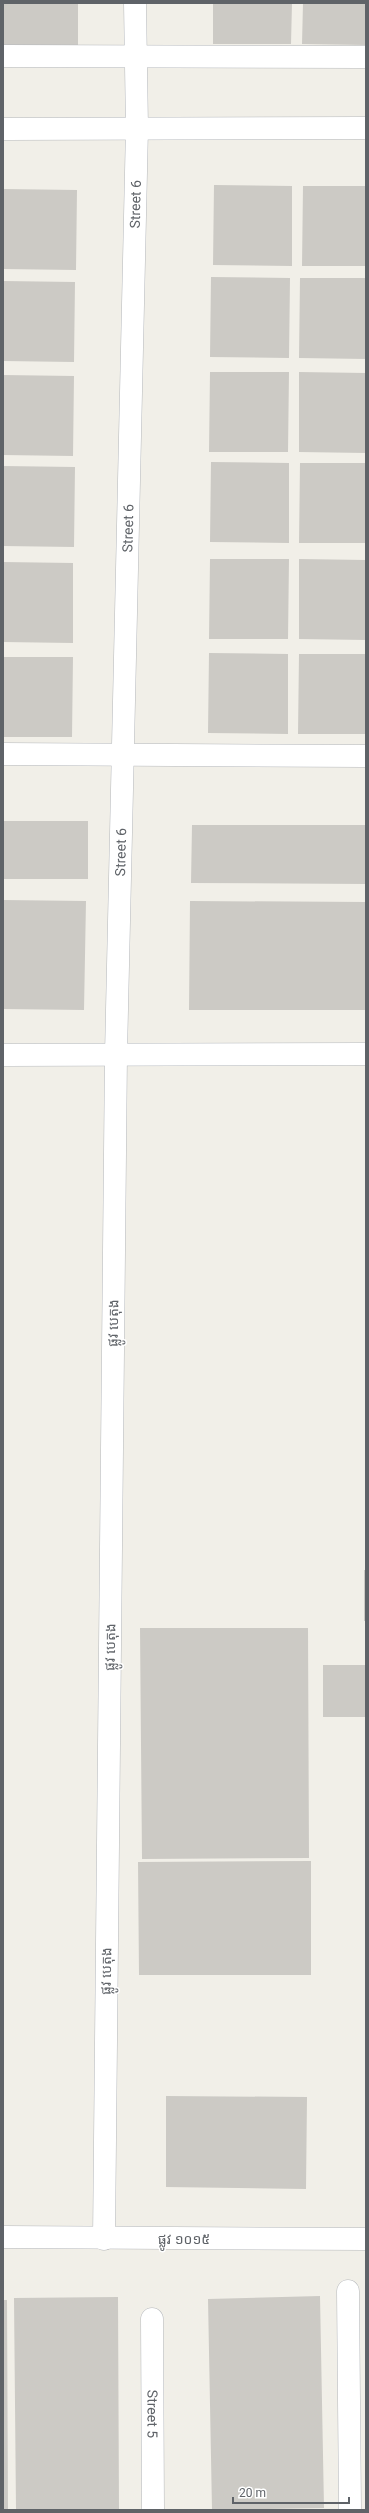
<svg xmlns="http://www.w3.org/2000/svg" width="369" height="2513" font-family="Roboto,'Noto Sans Khmer',sans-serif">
	<rect width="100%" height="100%" fill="#f1efe8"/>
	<path fill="#cccac5" d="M3,3H78V48H3Z
		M213,3H292L291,44H213Z
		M303,3H366V45L302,44Z
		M214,185L292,186V266L213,265Z
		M303,186H366V266H302Z
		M3,189L77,190L76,270L3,269Z
		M211,277L290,278L289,358L210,357Z
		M300,278H366V359L299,358Z
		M3,281L75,282L74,362L3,361Z
		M210,372H289L288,452H209Z
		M299,372L366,373V453L299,452Z
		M3,375L74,376L73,456L3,455Z
		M211,462L289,463V543L210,542Z
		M300,463H366V543H299Z
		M3,466L75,467L74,547L3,546Z
		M210,559H289L288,639H209Z
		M299,559L366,560V640L299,639Z
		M3,562L73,563V643L3,642Z
		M209,653L288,654V734L208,733Z
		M299,654H366V734H298Z
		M3,657H73L72,737H3Z
		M3,821H88V879H3Z
		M192,825H366V884L191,883Z
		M3,900L86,901L84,1010L3,1009Z
		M190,901L366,902V1010H189Z
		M364,1570H366V1621H364Z
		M140,1628H308L309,1858L142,1859Z
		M323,1665H366V1717H323Z
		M311,1861V1975H139L138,1862Z
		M166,2096L307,2097L306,2189L166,2187Z
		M320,2296L324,2508L212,2510L208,2299Z
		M118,2297L119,2510H16L14,2298Z
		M3,2300H7L8,2510H3Z"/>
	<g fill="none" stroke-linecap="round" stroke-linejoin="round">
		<g stroke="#b5b8bc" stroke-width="23">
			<g id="street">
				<path d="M3,56L366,57"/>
				<path d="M3,129L366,128"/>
				<path d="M3,754L366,756"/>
				<path d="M3,2237L366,2239"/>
				<path id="s1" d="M104,2239L116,1054L137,128L135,3"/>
				<path d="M348,2291L350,2510"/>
				<path id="s2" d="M152,2319L153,2510"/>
			</g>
		</g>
		<g stroke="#b6babf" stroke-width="23">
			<path id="secondary" d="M3,1055L366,1054"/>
		</g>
		<use href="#street" stroke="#fff" stroke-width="22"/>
		<use href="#secondary" stroke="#fff" stroke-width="22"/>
	</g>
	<g text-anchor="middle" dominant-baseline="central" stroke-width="3" stroke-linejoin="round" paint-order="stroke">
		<g font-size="14" fill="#5f6368" stroke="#fff">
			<text stroke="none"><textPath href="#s1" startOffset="2035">Street 6</textPath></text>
			<text stroke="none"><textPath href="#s1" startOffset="1711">Street 6</textPath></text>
			<text stroke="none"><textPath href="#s1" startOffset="1387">Street 6</textPath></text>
			<text transform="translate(113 1323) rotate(-89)">ផ្លូវ បេតុង</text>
			<text transform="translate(110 1647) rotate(-89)">ផ្លូវ បេតុង</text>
			<text transform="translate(106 1971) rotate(-89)">ផ្លូវ បេតុង</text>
			<text x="184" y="2239">ផ្លូវ ១០១៥</text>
			<text stroke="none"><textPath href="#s2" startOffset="95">Street 5</textPath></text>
		</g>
	</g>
	<rect width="369" height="2513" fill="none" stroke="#5f6368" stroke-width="8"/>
	<path d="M233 2497v6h116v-6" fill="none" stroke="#5f6368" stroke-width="2"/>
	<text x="239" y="2497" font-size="12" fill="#5f6368" stroke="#ffffff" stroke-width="3" paint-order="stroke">20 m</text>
</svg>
